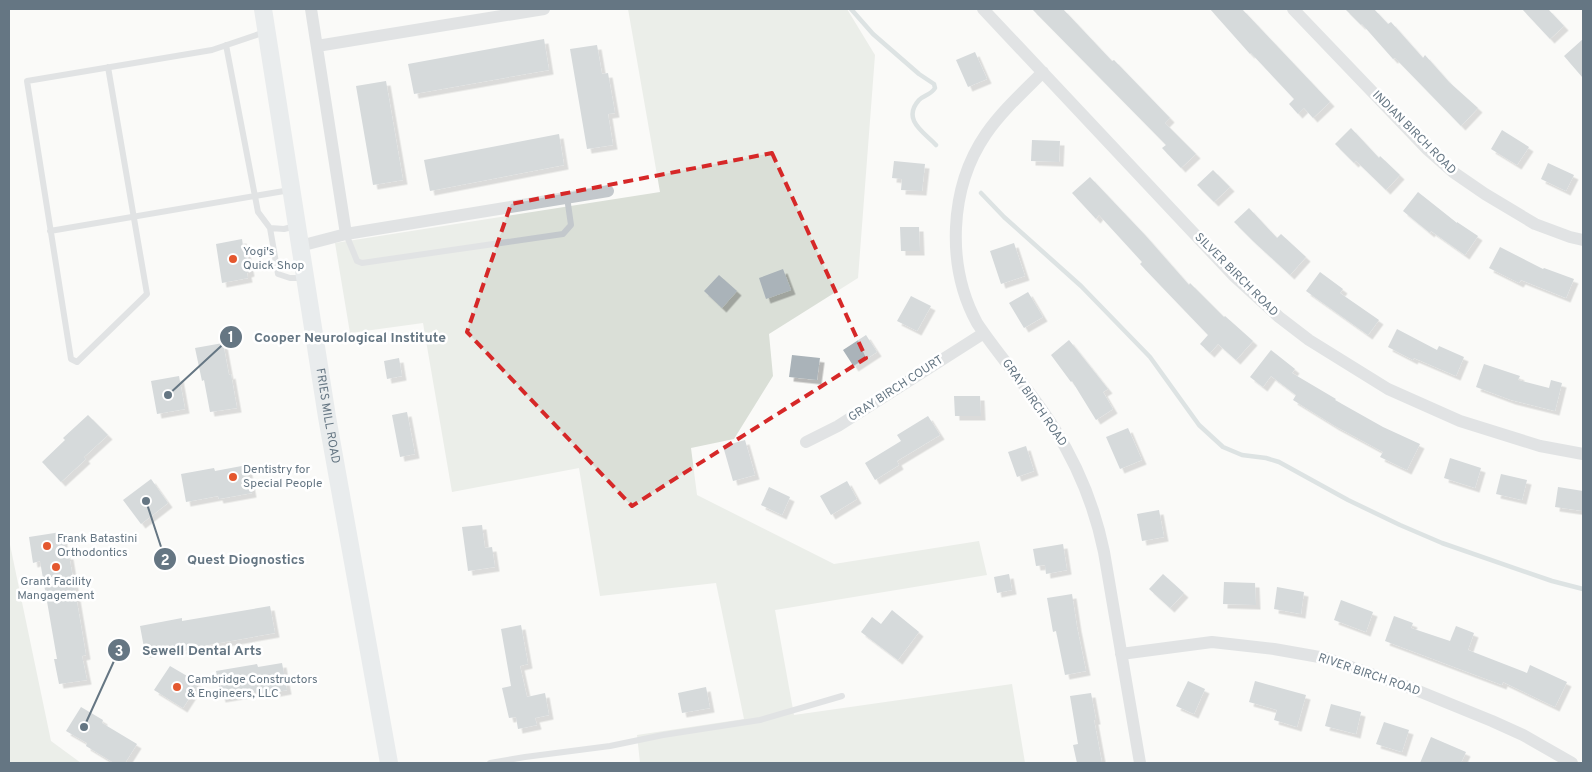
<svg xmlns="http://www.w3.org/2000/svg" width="1592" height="772" font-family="Overpass,sans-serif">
	<defs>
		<filter id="shadow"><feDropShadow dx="4.5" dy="4.5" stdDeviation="0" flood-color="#0004"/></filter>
	</defs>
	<rect width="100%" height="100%" fill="#fafaf8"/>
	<path fill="#dadfd7" d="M628,9H847L875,55L858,278L769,334L773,376L734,439L691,448L697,495L834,564L979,541L987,575L775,610L794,715L1012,684L1025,763H640L637,735L744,719L716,583L600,596L579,468L452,492L423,323L350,333L335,243L660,192Z
		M9,540L51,741L81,763H9Z"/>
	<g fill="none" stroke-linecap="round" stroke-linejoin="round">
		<path stroke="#bbc7cb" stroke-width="4.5" d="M851,9L873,34L919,74L934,84L935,88C931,95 924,95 919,100C901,120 925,133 936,145
			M981,193L1004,217L1081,286L1150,357L1199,425L1223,447L1242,455L1266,458L1279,462L1348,500L1400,525L1442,543L1552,581L1583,589"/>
	</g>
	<path fill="#aab3b9" filter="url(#shadow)" d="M1032,9H1063L1112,61L1114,60L1170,118L1165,123L1196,154L1181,168L1162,148L1166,145Z
		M1210,9H1242L1330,102L1313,118L1304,108L1298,114L1289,104L1294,99L1251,53L1250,54Z
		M1345,9H1374L1388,24L1391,22L1423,58L1425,55L1449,82L1478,108L1461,126L1395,58L1393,59L1362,24L1361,25Z
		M1522,9H1548L1564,26L1550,39Z
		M544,39L549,70L414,94L408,64Z
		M1583,39V78L1564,56Z
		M597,45L602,74L608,73L615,113L608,114L613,145L587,149L570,49Z
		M975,52L987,79L968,87L956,60Z
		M386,81L403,180L373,185L356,86Z
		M1351,128L1379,158L1380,156L1400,175L1386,190L1356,161L1354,163L1335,144Z
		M1502,130L1529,147L1517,165L1491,149Z
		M559,134L564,165L430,191L424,160Z
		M1032,140L1060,141L1059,162L1031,161Z
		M894,161L925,164L922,191L901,190L902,179L892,178Z
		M1548,163L1574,175L1566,191L1541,179Z
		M1213,170L1230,187L1214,202L1197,185Z
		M1090,177L1145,235L1189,285L1190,283L1224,317L1225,316L1253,341L1236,360L1218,344L1210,353L1200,344L1208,335L1160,285L1140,264L1142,262L1099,215L1096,219L1072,193Z
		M1418,192L1457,223V222L1478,236L1465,255L1431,231L1430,233L1403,211Z
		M1249,208L1277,238L1281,234L1306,257L1290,275L1253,241L1234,222Z
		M900,227H919L920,251H901Z
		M242,239L243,246L245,245L250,272L247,273L248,278L222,283L216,244Z
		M1014,243L1025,276L1001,284L990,251Z
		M1500,247L1543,269L1544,268L1574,279L1566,298L1521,280L1519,283L1489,268Z
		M783,269L791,290L766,299L759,278Z
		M1320,272L1343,289L1340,293L1379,320L1368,335L1306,291Z
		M719,275L737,291L722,308L704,291Z
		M1028,292L1043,317L1024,328L1009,303Z
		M911,296L931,306L917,331L897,321Z
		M1397,329L1437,350L1439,346L1464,357L1456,376L1414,358L1413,360L1388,347Z
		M866,335L877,352L854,367L843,350Z
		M1069,340L1108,389L1103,392L1113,409L1096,420L1072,381L1071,382L1051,355Z
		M223,343L229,375L231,374L237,408L210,412L204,380L202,381L195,348Z
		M1271,350L1295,369L1292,373L1336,399L1335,400L1383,427L1420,444L1407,470L1380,457L1383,452L1335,426L1293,400L1296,395L1271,376L1263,387L1250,377Z
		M792,355L820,358L817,380L789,377Z
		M399,358L402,376L387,379L384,361Z
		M1484,364L1520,376L1518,380L1549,388L1551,380L1562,383L1555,411L1511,400L1476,387Z
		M179,376L185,409L157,414L151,381Z
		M954,396H980L981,416H955Z
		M407,412L415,454L400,457L392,415Z
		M88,415L108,435L84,457L86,459L61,482L42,462L65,440L63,438Z
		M928,416L940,435L897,461L899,465L875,480L865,463L901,441L897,435Z
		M1128,428L1142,460L1120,469L1106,437Z
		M745,440L755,475L733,481L723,446Z
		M1026,446L1034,471L1017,477L1008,452Z
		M1450,458L1481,468L1475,488L1444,478Z
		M247,465L252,493L219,499L218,496L186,502L181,474L214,468L215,471Z
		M1501,474L1527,480L1522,500L1496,494Z
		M151,479L168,503L141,524L123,500Z
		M847,481L857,499L831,515L820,496Z
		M769,487L790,497L782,515L761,505Z
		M1558,487L1583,491V511L1555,507Z
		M1159,510L1164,537L1142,541L1137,514Z
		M482,525L485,548L492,547L495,567L468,571L462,527Z
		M61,532L66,555H69L76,596L86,655L82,656L87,680L59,684L54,659H57L40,561L33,563L29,537Z
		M1063,544L1067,570L1046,574L1045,565L1036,566L1033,549Z
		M1009,574L1012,590L997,593L994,577Z
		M1163,574L1184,593L1170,608L1149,589Z
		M1224,582L1255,583L1256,605L1223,604Z
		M1277,587L1304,592L1301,614L1274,609Z
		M1072,594L1077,627L1086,671L1065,675L1056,631L1053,632L1047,598Z
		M1341,600L1373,612L1366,632L1334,620Z
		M270,606L275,633L180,650L183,646L145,653L140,626L182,618V621Z
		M892,610L919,632L898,660L861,632L872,617L881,624Z
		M1394,616L1413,623L1411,628L1450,641L1456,626L1474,633L1468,650L1527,673L1530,665L1567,682L1555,707L1503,682L1502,685L1385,641Z
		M521,625L528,664L520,666L527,697L545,693L549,715L535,718L537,725L518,729L516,717L509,718L502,688L511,686L501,629Z
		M282,663L287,690L261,695V691L221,698L216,671L257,664L258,667Z
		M170,666L199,683L183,708L154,690Z
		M1188,681L1205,689L1194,714L1176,706Z
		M1255,681L1306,695L1297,727L1274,720L1277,710L1249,702Z
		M706,687L710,708L682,713L678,693Z
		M1091,693L1096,720H1094L1102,763H1077L1073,745L1078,744L1070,696Z
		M1331,704L1361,712L1356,734L1325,726Z
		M81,707L103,720L102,723L137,744L125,763H114L86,746L87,743L66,731Z
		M1384,722L1409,730L1402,752L1376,744Z
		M1431,737L1466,752L1461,763H1420Z"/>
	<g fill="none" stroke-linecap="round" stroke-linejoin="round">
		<path stroke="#c3c8cc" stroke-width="6" d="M226,45L258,212L270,228L284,229L296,226
			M108,67L147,294L77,362L71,359L27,81L212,50L265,32
			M270,228L278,274L290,278H304
			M50,231L290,190
			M346,234L357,261L362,263L563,234L571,225L567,197
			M490,763L525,757L610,746L663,735L760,720L842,696"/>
		<path stroke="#c3c8cc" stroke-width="12" d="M311,9L346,234
			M983,9L1233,275L1279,317L1309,340L1388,389L1460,421L1540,446L1583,454
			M1293,9L1428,150L1453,172L1485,194L1535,224L1570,237L1583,240
			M317,46L544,9
			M1043,72C1023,92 1002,111 986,134C949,188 946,266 977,323C1001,359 1031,391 1054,428C1078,466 1095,508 1104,552L1140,763
			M300,246L346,234L608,191
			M806,442L838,426L984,333
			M1121,654L1212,642L1274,649L1325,658L1416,690L1492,721L1523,735L1572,763"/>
		<path stroke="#d6dbdf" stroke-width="18" id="s1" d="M263,9L327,417L389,763"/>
	</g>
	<path d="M0 0H1592V772H0ZM772,153L866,358L632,506L467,332L511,204Z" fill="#fafaf8" fill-opacity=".55" fill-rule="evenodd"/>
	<path fill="none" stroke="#d62828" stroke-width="4" stroke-dasharray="10 6" stroke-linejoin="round" d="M772,153L866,358L632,506L467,332L511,204Z"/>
	<g fill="#e4572e" stroke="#fff" stroke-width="2">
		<circle cx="233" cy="259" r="5"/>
		<circle cx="233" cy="477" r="5"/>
		<circle cx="47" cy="546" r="5"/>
		<circle cx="56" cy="567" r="5"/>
		<circle cx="177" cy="687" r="5"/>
	</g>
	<g text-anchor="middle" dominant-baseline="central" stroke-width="5" stroke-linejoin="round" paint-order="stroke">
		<g font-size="12" fill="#657683" stroke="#fff">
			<text transform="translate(1414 133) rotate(45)">INDIAN BIRCH ROAD</text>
			<text transform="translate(1236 275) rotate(45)">SILVER BIRCH ROAD</text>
			<text transform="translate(896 389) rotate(-33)">GRAY BIRCH COURT</text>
			<text transform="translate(1034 403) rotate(55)">GRAY BIRCH ROAD</text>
			<text stroke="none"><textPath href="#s1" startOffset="412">FRIES MILL ROAD</textPath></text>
			<text transform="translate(1369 675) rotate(19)">RIVER BIRCH ROAD</text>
		</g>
		<g font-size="12" fill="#657683" stroke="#fff" text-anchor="start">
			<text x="243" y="252">Yogi's<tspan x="243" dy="14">Quick Shop</tspan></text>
			<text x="243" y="470">Dentistry for<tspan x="243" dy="14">Special People</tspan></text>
			<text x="57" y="539">Frank Batastini<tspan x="57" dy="14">Orthodontics</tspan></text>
			<text x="56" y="582" text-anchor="middle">Grant Facility<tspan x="56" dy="14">Mangagement</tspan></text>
			<text x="187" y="680">Cambridge Constructors<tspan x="187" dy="14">&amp; Engineers, LLC</tspan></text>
		</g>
	</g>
	<path fill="none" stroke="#657683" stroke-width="2" d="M168 395L231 337M146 501L165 559M84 727L119 650"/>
	<g fill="#657683" stroke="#fff" stroke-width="2">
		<circle cx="168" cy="395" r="5"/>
		<circle cx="146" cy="501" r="5"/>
		<circle cx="84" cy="727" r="5"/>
		<circle cx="231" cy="337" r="12"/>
		<circle cx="165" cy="559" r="12"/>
		<circle cx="119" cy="650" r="12"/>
	</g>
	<g font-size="15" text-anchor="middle" font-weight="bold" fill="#fff">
		<text x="231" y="342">1</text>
		<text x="165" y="565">2</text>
		<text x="119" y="656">3</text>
	</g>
	<g font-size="14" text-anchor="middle" font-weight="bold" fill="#657683" stroke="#fff" stroke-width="5" stroke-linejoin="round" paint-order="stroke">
		<text x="350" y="342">Cooper Neurological Institute</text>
		<text x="246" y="564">Quest Diognostics</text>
		<text x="202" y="655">Sewell Dental Arts</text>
	</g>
	<rect width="1592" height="772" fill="none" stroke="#657683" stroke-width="20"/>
</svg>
